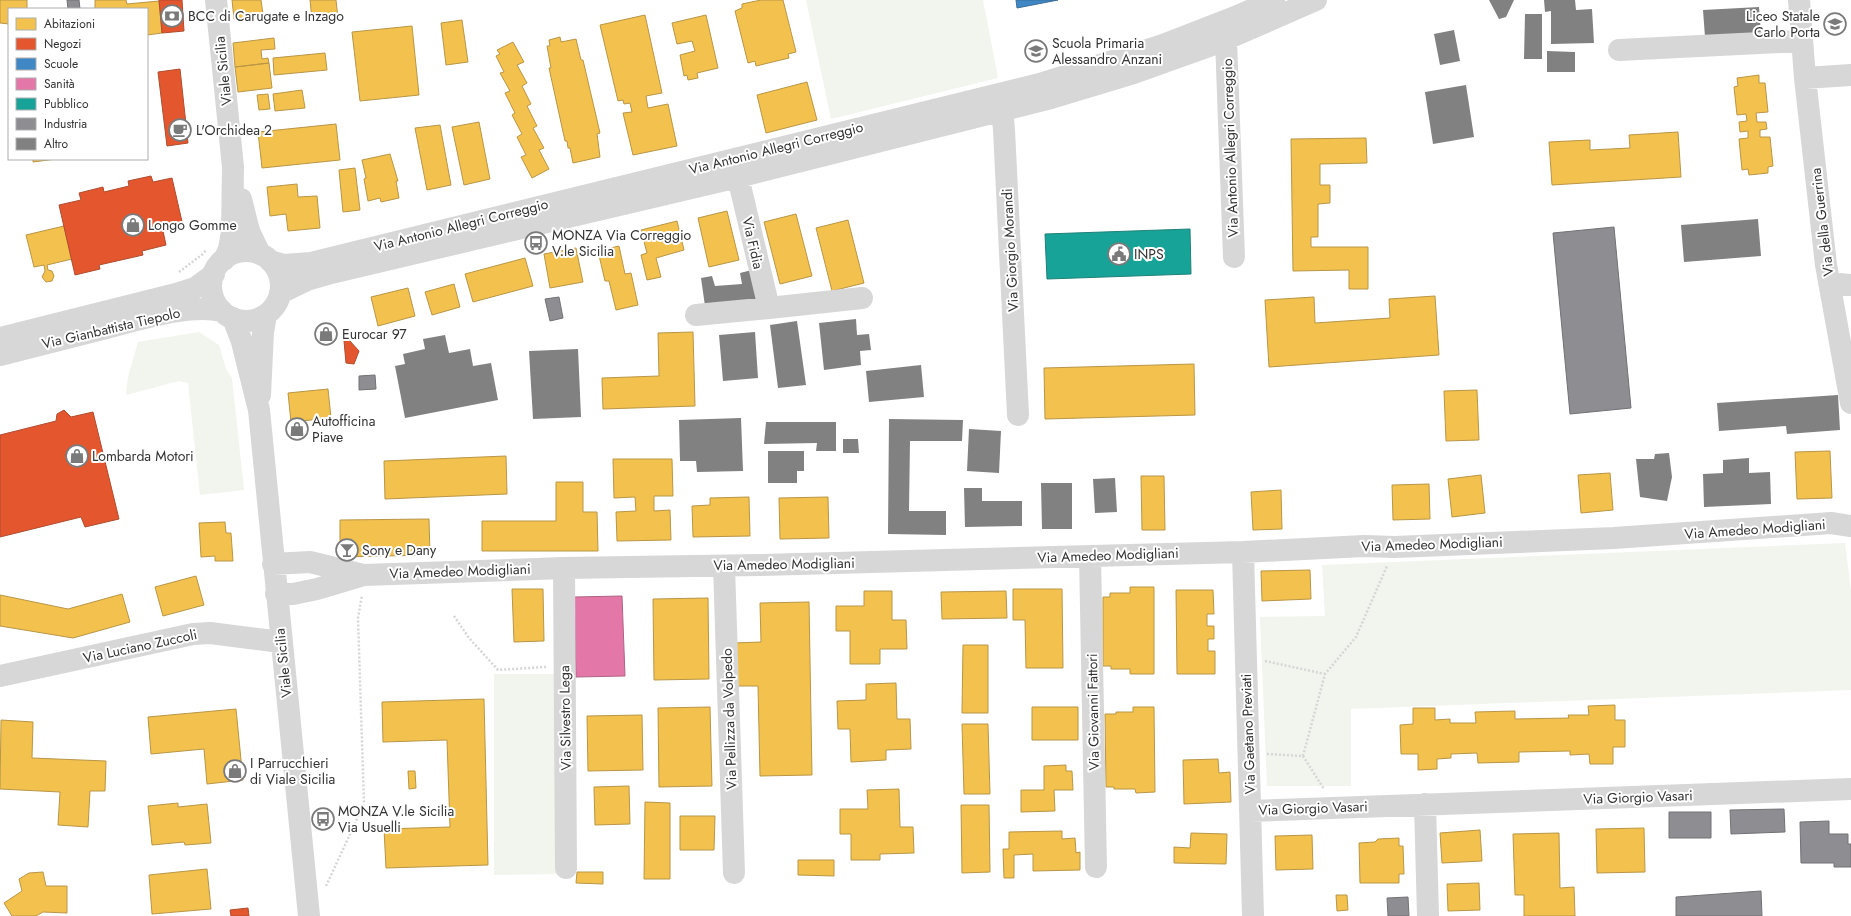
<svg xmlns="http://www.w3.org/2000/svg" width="1851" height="916" font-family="Jost,sans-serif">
	<rect width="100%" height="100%" fill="#fff"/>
	<path fill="#f1f5ed" d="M806,0H983L998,78L831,119Z
		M199,332L219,345L226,369L232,378L244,490L200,495L188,383L179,381L126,395L128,377L138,342Z
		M1845,543L1851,591V690L1351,709V786H1267L1260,617L1325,616L1322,565Z
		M494,674H555L559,874L494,875Z"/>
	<path fill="#f2c14e" stroke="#b99646" d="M0,0H27V9H9V24L0,23Z
		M95,0H126L127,4L159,1L162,33L147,35V9H95Z
		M232,0H261L263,14L234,19Z
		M310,0H336L338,18L312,20Z
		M761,0H783L796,52L788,54L789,58L756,66L755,61L748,63L735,11L742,8V4Z
		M645,15L662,93L646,96L648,108L668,104L677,146L633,155L623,113L632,112L630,103L624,104L623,100L618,101L600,25Z
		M706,15L718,68L697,73L698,78L688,80L687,75L684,76L680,55L695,51L692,41L677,44L672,23Z
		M462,20L468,62L446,65L441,23Z
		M412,26L419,95L360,101L352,32Z
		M560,37L561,42L576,39L581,60H583L600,133L597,134L600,157L573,163L570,148H568L567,141H565L549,68H551L547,46H550L549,40Z
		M274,38L275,49L261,50L262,59L268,58L269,63L235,67L233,43Z
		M513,42L524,62L517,65L527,83L522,86L531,104L527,106L537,126L533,128L544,148L539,150L549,169L532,178L521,157L526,155L517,137L522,134L512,115L515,113L505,93L510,91L500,73L504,72L496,56L500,54L497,50Z
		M325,53L327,70L274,75L273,58Z
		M269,63L272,88L238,92L235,67Z
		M1759,75V83H1765L1768,112L1756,113L1757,122H1766L1767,129L1760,130V137H1770L1773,166L1768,167V173L1749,175L1748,169L1742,170L1739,139L1748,138V131L1740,132L1739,122L1747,121L1746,114L1737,115L1734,87L1738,86L1737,78Z
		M807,82L817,120L766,133L757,95Z
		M302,90L305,108L275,111L273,94Z
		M268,94L270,109L259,110L257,95Z
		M479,122L490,179L464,185L452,127Z
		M336,124L340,160L262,168L258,132Z
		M440,125L451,185L427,190L415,128Z
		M1678,132L1681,177L1552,185L1549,142L1590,140V150L1630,148L1629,135Z
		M1366,138L1367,163L1320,164V185H1330V203L1318,204V237H1311V247H1368V289H1349V270L1293,271L1291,139Z
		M390,154L398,181H396L399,198L381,202L380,198L368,201L364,179L366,178L362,160Z
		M33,159H56L33,162Z
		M355,168L360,210L343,212L339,170Z
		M297,184L298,197L317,196L320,228L288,231L286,214L270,216L267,187Z
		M727,211L739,260L709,267L698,218Z
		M796,214L812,276L780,284L764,222Z
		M848,220L864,283L832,291L816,228Z
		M677,221L684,250L656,258L661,277L647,280L641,255L647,253L641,230Z
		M64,226L72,259L47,265L48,270L52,271L54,276L52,281L46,282L42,277L45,271L44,265L34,267L26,235Z
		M619,246L625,274L631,273L638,305L616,310L609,281H605L598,251Z
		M576,248L583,282L550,288L544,254Z
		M525,258L533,286L473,302L465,274Z
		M454,284L460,307L432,315L425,292Z
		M408,288L415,316L378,326L371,297Z
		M1435,296L1439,355L1269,367L1265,300L1314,297L1315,323L1390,318L1389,299Z
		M693,332L695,406L603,409L602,378L659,376L658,333Z
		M1194,364L1195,415L1045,419L1044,368Z
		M328,389L331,418L291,422L288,393Z
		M1477,390L1479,440L1446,441L1444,391Z
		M1830,451L1832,498L1797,499L1795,452Z
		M506,456L507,494L385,499L384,461Z
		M613,459H672L673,496H654V511L670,510L671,540L617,541L616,512L636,511L635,497L614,498Z
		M1610,473L1613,510L1581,513L1578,475Z
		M1481,475L1485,513L1452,517L1448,479Z
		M1141,476H1164L1165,530H1142Z
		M556,482H583V512H597L598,551H482V521H556Z
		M1429,484L1430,519L1393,520L1392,485Z
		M1281,490L1282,529L1253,530L1251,492Z
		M749,497L750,536L693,537L692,506L710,505V498Z
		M828,497L829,538L780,539L779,498Z
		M429,519L430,555L340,557V520Z
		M225,522L226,533H231L233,561H215V556L201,557L199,523Z
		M1310,570L1311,599L1262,601L1261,571Z
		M196,576L204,605L163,616L155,587Z
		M1130,587H1154V674H1130V669H1111V666H1103V597H1110V593H1130Z
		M512,589H543L544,641L514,642Z
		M1013,589H1062L1063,668H1026L1025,620H1013Z
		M1176,590H1213L1214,614H1207V626H1214V639H1208V651H1215V674H1177Z
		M864,591H892V620H906L907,649H880V664H850V631H836V606H864Z
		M1006,591L1007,618L942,619L941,592Z
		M122,594L130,622L73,638L0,626V595L68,609Z
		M708,598L709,679L654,680L653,599Z
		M809,602L812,775L760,776L758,686H734L733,643L761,642L760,603Z
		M963,645H988V713H962Z
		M896,683L897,719H910L911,749L886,750V760L851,762L850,729H838L837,701L866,700V684Z
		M484,699L488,865L386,868L384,829L450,827L447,740L383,742L382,702Z
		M1615,705V720H1625V747H1613V764H1590L1589,754L1570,755V751L1519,752V762L1478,763L1477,753L1451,754V758L1437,759V769L1418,770V754H1401L1400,725L1413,724V708H1435V720L1450,719V723H1476L1475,712L1515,711V719L1569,718L1568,715H1589L1588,706Z
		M710,707L712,786L659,787L658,708Z
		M1032,707H1078V740H1032Z
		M1133,707H1154L1155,792L1136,793L1135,789H1114V787H1106L1105,714H1116V712H1133Z
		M236,709L243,780L207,784L204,749L151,754L148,717Z
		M642,715L643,770L588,771L587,716Z
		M1,720L33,722L32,758L106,761L105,791H90L88,827L58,825L60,792L0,789Z
		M962,724H988L990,794H964Z
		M1218,759L1219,773L1230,772L1231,802L1184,804L1183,760Z
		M1066,765V771H1072L1073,790H1054L1055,811L1021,812V790H1044V766Z
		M408,771H415L416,788L409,789Z
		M629,786L630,824L595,825L594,787Z
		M899,789L900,827H913L914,853L880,854V860H851V834H840V809H868L867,790Z
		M645,802L670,803V879H644Z
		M178,803V807L207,804L211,843L185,845L184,842L152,845L148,806Z
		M961,805H989L990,872L962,873Z
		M680,816H715L714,850H680Z
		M1644,828L1645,872L1597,873L1596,829Z
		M1480,830L1482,861L1442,863L1440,833Z
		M1062,831V839L1075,838L1076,853L1080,852V870L1033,871V854L1014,855V878H1004L1003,849H1009V832Z
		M1191,833L1227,834L1226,864L1174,863V847L1190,848Z
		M1559,833L1560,888L1574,887L1575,916H1524V895H1515L1513,834Z
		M1312,835L1313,869L1276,870L1275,836Z
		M1399,838V846H1403L1404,874H1399V883H1360L1359,843L1375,842L1378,839Z
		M798,860H834V876L798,875Z
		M207,869L211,909L152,914L149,875Z
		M43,872L46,886H67V913L43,912L36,916H12L4,903L22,891L19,879L29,873Z
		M577,872H603V884L576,883Z
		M1479,883L1480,910L1448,911L1447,884Z
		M1336,895H1347L1348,910L1337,911Z"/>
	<path fill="#e4572e" stroke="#af4c30" d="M159,0H182L184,31L162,33Z
		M180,69L188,143L167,146L158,72Z
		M151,176L153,182L172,178L183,226L163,231L166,245L142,251L143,255L99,265L100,269L75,275L59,205L81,200L79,193L103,187L104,192L129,186L128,181Z
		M349,340L359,351L354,364L346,363L344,341Z
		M64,410L71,417L93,412L119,519L85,527L81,517L0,537V435L56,421L57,414Z
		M248,908L249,916H231L230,910Z"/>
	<path fill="#3f88c5" stroke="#3b6e99" d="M1016,0H1058L1017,8Z"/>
	<path fill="#e377a8" stroke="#ae6385" d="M622,596L625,676L576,677L574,597Z"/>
	<path fill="#17a398" stroke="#1f817a" d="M1190,229L1191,274L1047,279L1045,234Z"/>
	<path fill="#8d8d92" stroke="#727276" d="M67,0H79L80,9H68Z
		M1614,227L1631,408L1570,414L1553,233Z
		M559,297L563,318L550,321L545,299Z
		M375,375L376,389L359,390V376Z
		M1784,809L1785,832L1731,834L1730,810Z
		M1669,812H1711V838H1669Z
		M1829,821V834H1848V844H1851V867H1834V863H1801L1800,822Z
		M1761,891L1762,916H1676V897Z
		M1408,897L1409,916H1388L1387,898Z"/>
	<path fill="#818181" d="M1489,0H1514L1506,17L1499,19Z
		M1544,0H1575L1576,10L1592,9L1594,43L1551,44V11L1545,12Z
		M1759,7L1761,34L1705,37L1703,10Z
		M1525,14H1542V59H1524Z
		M1454,30L1460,61L1440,65L1434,34Z
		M1547,51L1575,52V72H1547Z
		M1466,85L1474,137L1433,144L1425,92Z
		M1758,219L1761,256L1684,262L1681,225Z
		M752,270L759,299L705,306L701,278L712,276L715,286L742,284L740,273Z
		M856,319L857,335L869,334L871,350L860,351L861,365L824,370L819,323Z
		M797,321L806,385L778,388L770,325Z
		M755,332L758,378L723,381L719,335Z
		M445,335L449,353L470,349L473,366L491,363L498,400L405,418L395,366L405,364L403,354L425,349L423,339Z
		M578,349L581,417L533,419L529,351Z
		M921,365L924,397L869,402L866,371Z
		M1838,395L1840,430L1787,434L1786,426L1719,431L1717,403Z
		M741,418L743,471L697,472L696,461H680L679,420Z
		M889,419L963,420L962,441H910L909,511H946V535L888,534Z
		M766,422H836V451H816L817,443L764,444Z
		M969,429L1001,431L999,473L967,471Z
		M843,439H858L859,453H843Z
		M768,451H804V471H797V483H768Z
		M1669,453L1672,477L1667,501L1640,497L1636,459H1654L1655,454Z
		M1749,458V473L1770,472L1771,504L1704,507L1703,474L1723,473V460Z
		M1115,478L1117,512L1095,513L1093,479Z
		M1041,483H1072V529H1042Z
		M964,488H982V501H1022V526L965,527Z"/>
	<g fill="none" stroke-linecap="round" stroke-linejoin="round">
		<path stroke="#d6d6d6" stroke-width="2.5" stroke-dasharray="2 2" stroke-linecap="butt" d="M179,272L203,254L206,250
			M454,616L469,638L498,670L546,667
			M1265,661L1325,674
			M1267,754L1303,756L1324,789
			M1303,756L1325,674L1356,637L1387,566
			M326,886L364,804L358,618L362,595"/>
		<path stroke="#d7d7d7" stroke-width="22" d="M216,0L233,167L232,232L229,249L224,260
			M1799,0L1805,78L1826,265L1851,403
			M1226,40L1234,257
			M1619,50L1802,41
			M1805,78L1851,75
			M1001,96L1004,130L1018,415
			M738,177L769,308L862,298
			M241,199L249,231L260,254
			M211 286a35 35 0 1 1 70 0a35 35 0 1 1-70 0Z
			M270,261L284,265L311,263L1040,84L1163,45L1235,17L1274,0
			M1829,283L1851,285
			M280,293L307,280L331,273L738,177L1051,98L1134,73L1215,44L1316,0
			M696,315L769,308
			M233,318L242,342L259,410L309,916
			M0,338L176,294L195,288L214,274
			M0,355C35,346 71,337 106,328C139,320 190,303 222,311
			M260,395L263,332L266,315
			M1243,552L1253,916
			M1090,556L1096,867
			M273,564L310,562L363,575
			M724,566L734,873
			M564,568L566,868
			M276,594H293L317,589L364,575L564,568L760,565L1243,552L1364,546L1395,547L1614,538L1831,523L1851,526
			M0,676L193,634L210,633L281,642
			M1425,804L1428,916
			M1250,811L1851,789"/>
	</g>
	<defs>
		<g id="bank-ring" transform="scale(1.15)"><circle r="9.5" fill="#fff" stroke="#7a7a7a" stroke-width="1.5"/><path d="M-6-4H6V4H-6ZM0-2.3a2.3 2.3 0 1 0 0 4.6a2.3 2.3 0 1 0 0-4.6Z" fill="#7a7a7a"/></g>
		<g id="school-ring" transform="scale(1.15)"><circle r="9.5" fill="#fff" stroke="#7a7a7a" stroke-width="1.5"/><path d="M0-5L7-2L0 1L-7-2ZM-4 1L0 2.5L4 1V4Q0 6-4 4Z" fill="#7a7a7a"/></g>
		<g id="cafe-ring" transform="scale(1.15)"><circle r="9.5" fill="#fff" stroke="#7a7a7a" stroke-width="1.5"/><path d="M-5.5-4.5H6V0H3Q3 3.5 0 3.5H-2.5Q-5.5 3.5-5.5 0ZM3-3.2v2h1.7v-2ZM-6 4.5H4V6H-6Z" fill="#7a7a7a"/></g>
		<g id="shop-ring" transform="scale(1.15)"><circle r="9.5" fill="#fff" stroke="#7a7a7a" stroke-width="1.5"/><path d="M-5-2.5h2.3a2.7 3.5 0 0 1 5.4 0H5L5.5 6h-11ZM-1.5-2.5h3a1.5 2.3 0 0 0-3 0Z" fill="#7a7a7a"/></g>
		<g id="bus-ring" transform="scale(1.15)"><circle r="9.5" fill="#fff" stroke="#7a7a7a" stroke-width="1.5"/><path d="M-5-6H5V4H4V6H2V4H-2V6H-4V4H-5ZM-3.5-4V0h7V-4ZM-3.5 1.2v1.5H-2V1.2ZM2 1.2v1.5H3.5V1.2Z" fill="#7a7a7a"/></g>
		<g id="civic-ring" transform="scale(1.15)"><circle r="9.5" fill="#fff" stroke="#7a7a7a" stroke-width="1.5"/><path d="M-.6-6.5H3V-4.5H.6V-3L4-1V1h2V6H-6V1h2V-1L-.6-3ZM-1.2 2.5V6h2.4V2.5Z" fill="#7a7a7a"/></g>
		<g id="bar-ring" transform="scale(1.15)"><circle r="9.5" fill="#fff" stroke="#7a7a7a" stroke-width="1.5"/><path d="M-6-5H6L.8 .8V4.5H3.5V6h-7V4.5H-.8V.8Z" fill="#7a7a7a"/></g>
	</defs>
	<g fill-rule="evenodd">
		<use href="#bank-ring" x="172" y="16"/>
		<use href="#school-ring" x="1835" y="24"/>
		<use href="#school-ring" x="1036" y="51"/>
		<use href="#cafe-ring" x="180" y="130"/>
		<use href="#shop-ring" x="133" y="225"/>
		<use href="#bus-ring" x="536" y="243"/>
		<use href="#civic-ring" x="1119" y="254"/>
		<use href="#shop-ring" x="326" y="334"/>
		<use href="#shop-ring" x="297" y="429"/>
		<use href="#shop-ring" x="77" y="456"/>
		<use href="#bar-ring" x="347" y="550"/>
		<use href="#shop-ring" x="235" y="771"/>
		<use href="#bus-ring" x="323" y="819"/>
	</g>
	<g text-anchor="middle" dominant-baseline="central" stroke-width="4" stroke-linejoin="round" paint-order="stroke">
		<g font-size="14" fill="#333" stroke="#fff" text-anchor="start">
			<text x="188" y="16">BCC di Carugate e Inzago</text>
			<text x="1820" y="16" text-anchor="end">Liceo Statale<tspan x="1820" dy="16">Carlo Porta</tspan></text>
			<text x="1052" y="43">Scuola Primaria<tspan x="1052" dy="16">Alessandro Anzani</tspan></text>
			<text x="196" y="130">L'Orchidea 2</text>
			<text x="148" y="225">Longo Gomme</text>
			<text x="552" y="235">MONZA Via Correggio<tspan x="552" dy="16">V.le Sicilia</tspan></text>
			<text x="1134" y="254">INPS</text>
			<text x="342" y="334">Eurocar 97</text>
			<text x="312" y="421">Autofficina<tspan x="312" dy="16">Piave</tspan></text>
			<text x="92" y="456">Lombarda Motori</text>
			<text x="362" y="550">Sony e Dany</text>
			<text x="250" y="763">I Parrucchieri<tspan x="250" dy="16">di Viale Sicilia</tspan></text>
			<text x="338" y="811">MONZA V.le Sicilia<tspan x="338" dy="16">Via Usuelli</tspan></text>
		</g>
		<g font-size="14" fill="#333" stroke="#fff">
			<text transform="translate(223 71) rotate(-96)">Viale Sicilia</text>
			<text transform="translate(776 148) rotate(-14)">Via Antonio Allegri Correggio</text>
			<text transform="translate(1230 148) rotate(-92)">Via Antonio Allegri Correggio</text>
			<text transform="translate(1822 222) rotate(-97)">Via della Guerrina</text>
			<text transform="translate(461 225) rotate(-14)">Via Antonio Allegri Correggio</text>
			<text transform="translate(753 243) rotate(77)">Via Fidia</text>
			<text transform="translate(1010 250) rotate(-93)">Via Giorgio Morandi</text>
			<text transform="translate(111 328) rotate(-13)">Via Gianbattista Tiepolo</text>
			<text transform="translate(1755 529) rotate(-4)">Via Amedeo Modigliani</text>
			<text transform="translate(1432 544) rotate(-2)">Via Amedeo Modigliani</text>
			<text transform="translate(1108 555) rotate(-2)">Via Amedeo Modigliani</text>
			<text transform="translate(784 564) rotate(-1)">Via Amedeo Modigliani</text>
			<text transform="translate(460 571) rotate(-2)">Via Amedeo Modigliani</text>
			<text transform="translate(140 646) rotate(-12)">Via Luciano Zuccoli</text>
			<text transform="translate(283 663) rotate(-96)">Viale Sicilia</text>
			<text transform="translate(1093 712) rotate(-91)">Via Giovanni Fattori</text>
			<text transform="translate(565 718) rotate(-91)">Via Silvestro Lega</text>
			<text transform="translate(729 719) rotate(-92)">Via Pellizza da Volpedo</text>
			<text transform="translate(1248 734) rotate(-92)">Via Gaetano Previati</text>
			<text transform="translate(1638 797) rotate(-2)">Via Giorgio Vasari</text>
			<text transform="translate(1313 808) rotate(-2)">Via Giorgio Vasari</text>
		</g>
	</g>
	<rect x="8" y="8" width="140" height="152" fill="#ffffff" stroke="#adadad"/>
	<rect x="16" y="18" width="20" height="12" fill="#f2c14e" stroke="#adadad"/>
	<text x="44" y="28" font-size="12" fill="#333333">Abitazioni</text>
	<rect x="16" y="38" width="20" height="12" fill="#e4572e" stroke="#adadad"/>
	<text x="44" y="48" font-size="12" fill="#333333">Negozi</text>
	<rect x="16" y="58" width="20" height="12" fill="#3f88c5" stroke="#adadad"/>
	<text x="44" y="68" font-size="12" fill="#333333">Scuole</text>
	<rect x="16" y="78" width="20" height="12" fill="#e377a8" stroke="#adadad"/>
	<text x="44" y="88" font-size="12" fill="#333333">Sanità</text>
	<rect x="16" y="98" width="20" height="12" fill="#17a398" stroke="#adadad"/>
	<text x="44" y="108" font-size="12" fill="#333333">Pubblico</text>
	<rect x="16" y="118" width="20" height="12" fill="#8d8d92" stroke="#adadad"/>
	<text x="44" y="128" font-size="12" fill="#333333">Industria</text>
	<rect x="16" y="138" width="20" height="12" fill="#818181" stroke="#adadad"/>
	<text x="44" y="148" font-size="12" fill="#333333">Altro</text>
</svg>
